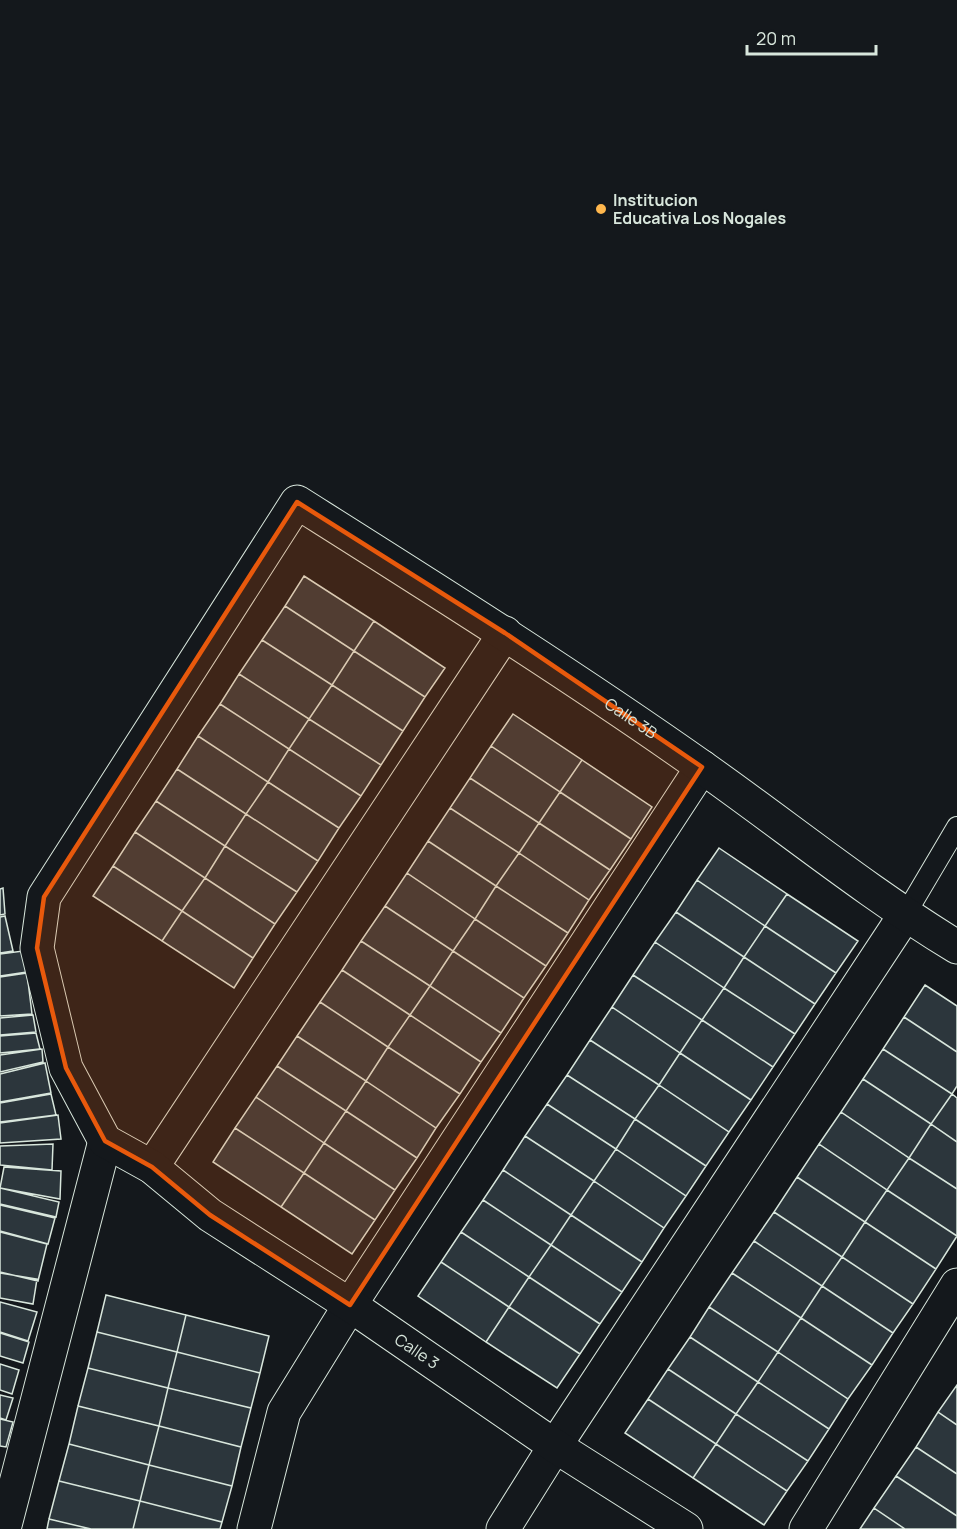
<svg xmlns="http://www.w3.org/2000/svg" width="957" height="1529" font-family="Manrope,sans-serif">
	<rect width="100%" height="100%" fill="#14181c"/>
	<path fill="#2c363c" stroke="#d8e6dc" stroke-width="1.5" d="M304,576L374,621L354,651L285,606Z
		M285,606L354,651L332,685L262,640Z
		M374,621L445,668L425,697L354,651Z
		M262,640L332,685L309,719L239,674Z
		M354,651L425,697L403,731L332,685Z
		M239,674L309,719L289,749L220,704Z
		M332,685L403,731L381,765L309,719Z
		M220,704L289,749L268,782L198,736Z
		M513,714L582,760L560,792L491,746Z
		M309,719L381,765L361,796L289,749Z
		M198,736L268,782L246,814L177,769Z
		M491,746L560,792L539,823L470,778Z
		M289,749L361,796L339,828L268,782Z
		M582,760L652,807L631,839L560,792Z
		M177,769L246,814L225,846L156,801Z
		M470,778L539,823L519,853L450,808Z
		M268,782L339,828L318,861L246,814Z
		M560,792L631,839L610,870L539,823Z
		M156,801L225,846L205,878L135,832Z
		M450,808L519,853L496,886L428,841Z
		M246,814L318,861L297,892L225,846Z
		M539,823L610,870L589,900L519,853Z
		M135,832L205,878L182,911L113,866Z
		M428,841L496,886L475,919L407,873Z
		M225,846L297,892L275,924L205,878Z
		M719,848L787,894L765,926L697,880Z
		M519,853L589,900L568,933L496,886Z
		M113,866L182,911L162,941L93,896Z
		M407,873L475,919L453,951L385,906Z
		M205,878L275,924L253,958L182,911Z
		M697,880L765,926L744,957L676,912Z
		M496,886L568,933L546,966L475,919Z
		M3,888L5,914L0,915V889Z
		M787,894L858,941L836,973L765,926Z
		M385,906L453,951L430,986L361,941Z
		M182,911L253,958L234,988L162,941Z
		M676,912L744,957L724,988L655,942Z
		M5,916L13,951L0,953V917Z
		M475,919L546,966L524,998L453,951Z
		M765,926L836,973L815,1004L744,957Z
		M361,941L430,986L410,1015L342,970Z
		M655,942L724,988L702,1020L633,975Z
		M23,951L27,972L0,976V954Z
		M453,951L524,998L501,1033L430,986Z
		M744,957L815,1004L795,1034L724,988Z
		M342,970L410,1015L388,1047L320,1002Z
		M27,973L32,1014L0,1016V977Z
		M633,975L702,1020L680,1053L612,1007Z
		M925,985L957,1006V1052L904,1017Z
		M430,986L501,1033L481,1062L410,1015Z
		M724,988L795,1034L773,1067L702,1020Z
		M320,1002L388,1047L366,1081L297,1036Z
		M612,1007L680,1053L659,1085L590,1040Z
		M33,1015L36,1032L0,1035V1018Z
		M410,1015L481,1062L460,1094L388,1047Z
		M904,1017L957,1052V1086L952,1094L883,1049Z
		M702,1020L773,1067L751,1100L680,1053Z
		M36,1033L40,1049L0,1053V1036Z
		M297,1036L366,1081L346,1111L277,1066Z
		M590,1040L659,1085L635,1119L567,1075Z
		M388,1047L460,1094L436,1128L366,1081Z
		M42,1049L43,1062L0,1072V1055Z
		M883,1049L952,1094L931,1124L863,1079Z
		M680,1053L751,1100L729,1132L659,1085Z
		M45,1063L51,1093L0,1102V1074Z
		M277,1066L346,1111L324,1143L256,1097Z
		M567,1075L635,1119L616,1149L547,1104Z
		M863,1079L931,1124L909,1158L841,1112Z
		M366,1081L436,1128L417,1158L346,1111Z
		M659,1085L729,1132L706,1166L635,1119Z
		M51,1094L56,1115L0,1122V1103Z
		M952,1094L957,1098V1142L931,1124Z
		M256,1097L324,1143L304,1173L235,1128Z
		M547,1104L616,1149L594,1181L525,1136Z
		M346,1111L417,1158L395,1190L324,1143Z
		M841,1112L909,1158L887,1190L819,1144Z
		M58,1115L61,1139L0,1143V1123Z
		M635,1119L706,1166L686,1196L616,1149Z
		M931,1124L957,1142V1189L909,1158Z
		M235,1128L304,1173L281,1207L213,1162Z
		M525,1136L594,1181L571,1215L503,1170Z
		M324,1143L395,1190L375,1220L304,1173Z
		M53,1144L52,1170L0,1165V1146Z
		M819,1144L887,1190L865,1222L797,1177Z
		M616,1149L686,1196L664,1228L594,1181Z
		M909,1158L957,1189V1236L887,1190Z
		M4,1167L61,1171L60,1199L0,1188Z
		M503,1170L571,1215L551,1245L483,1200Z
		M304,1173L375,1220L352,1254L281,1207Z
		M797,1177L865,1222L842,1257L774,1212Z
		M594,1181L664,1228L642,1262L571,1215Z
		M0,1188L59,1202L56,1217L0,1204Z
		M887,1190L957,1236L936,1269L865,1222Z
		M483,1200L551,1245L529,1277L461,1232Z
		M0,1205L55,1218L48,1244L0,1231Z
		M774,1212L842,1257L822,1286L754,1241Z
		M571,1215L642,1262L622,1292L551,1245Z
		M865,1222L936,1269L913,1304L842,1257Z
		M0,1232L47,1244L38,1281L0,1272Z
		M461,1232L529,1277L509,1307L441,1262Z
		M754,1241L822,1286L801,1318L732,1273Z
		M551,1245L622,1292L600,1324L529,1277Z
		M842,1257L913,1304L893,1333L822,1286Z
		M441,1262L509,1307L486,1342L418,1296Z
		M0,1273L37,1279L33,1304L0,1298Z
		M732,1273L801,1318L778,1352L709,1307Z
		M529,1277L600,1324L580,1354L509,1307Z
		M822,1286L893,1333L872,1365L801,1318Z
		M106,1295L186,1315L177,1352L97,1332Z
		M0,1302L37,1312L28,1341L0,1332Z
		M509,1307L580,1354L557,1388L486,1342Z
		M709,1307L778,1352L758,1382L690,1337Z
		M186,1315L269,1336L260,1373L177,1352Z
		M801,1318L872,1365L848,1399L778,1352Z
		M97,1332L177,1352L168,1388L88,1368Z
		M0,1333L29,1342L23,1363L0,1356Z
		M690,1337L758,1382L736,1414L668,1369Z
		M177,1352L260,1373L251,1408L168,1388Z
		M778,1352L848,1399L829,1429L758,1382Z
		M0,1364L19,1370L12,1394L0,1390Z
		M88,1368L168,1388L159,1426L78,1406Z
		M668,1369L736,1414L716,1444L648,1399Z
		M758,1382L829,1429L808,1461L736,1414Z
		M957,1385V1425L938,1412Z
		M168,1388L251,1408L241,1447L159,1426Z
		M0,1395L13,1398L6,1420L0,1418Z
		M648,1399L716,1444L693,1478L625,1433Z
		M78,1406L159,1426L149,1465L69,1444Z
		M938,1412L957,1425V1474L916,1447Z
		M736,1414L808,1461L787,1491L716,1444Z
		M0,1419L13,1422L6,1447L0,1446Z
		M159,1426L241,1447L232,1486L149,1465Z
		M69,1444L149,1465L140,1501L59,1481Z
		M716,1444L787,1491L764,1525L693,1478Z
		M916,1447L957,1474V1516L896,1476Z
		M149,1465L232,1486L222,1522L140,1501Z
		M896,1476L957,1516V1529H905L874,1508Z
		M59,1481L140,1501L133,1529H91L49,1519Z
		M140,1501L222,1522L220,1529H133Z
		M874,1508L905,1529H860Z
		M49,1519L91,1529H47Z"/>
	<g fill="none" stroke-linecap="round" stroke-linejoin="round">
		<g stroke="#d8e6dc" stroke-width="22">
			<path id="lane" d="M905,915L957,827"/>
		</g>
		<g stroke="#d8e6dc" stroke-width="35">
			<g id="street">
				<path d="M152,1167L505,633"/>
				<path d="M4,1529L105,1141"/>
				<path d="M254,1529L284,1412L350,1305L702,767"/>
				<path d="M503,1529L555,1446L905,915"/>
				<path id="s1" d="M686,1529L555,1446L350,1305L210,1215L152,1167L105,1141L66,1068L37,948L44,897L297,502C433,588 570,674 702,767C787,827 868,893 957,947"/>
				<path d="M806,1529L957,1285"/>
			</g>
		</g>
		<use href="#lane" stroke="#14181c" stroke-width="20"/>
		<use href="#street" stroke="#14181c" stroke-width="33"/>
	</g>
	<path fill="#e8590c" fill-opacity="0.2" stroke="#e8590c" stroke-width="4.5" stroke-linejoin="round" d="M297,502L505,633L702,767L350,1305L210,1215L152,1167L105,1141L66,1068L37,948L44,897Z"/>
	<circle fill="#ffb74d" stroke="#14181c" stroke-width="2" cx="601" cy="209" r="6"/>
	<g text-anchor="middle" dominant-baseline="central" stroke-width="4.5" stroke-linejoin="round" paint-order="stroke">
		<g font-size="16" font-weight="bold" fill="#d8e6dc" stroke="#14181c" text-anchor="start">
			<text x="613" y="200">Institucion<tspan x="613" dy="18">Educativa Los Nogales</tspan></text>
		</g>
		<g font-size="16" fill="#d8e6dc" stroke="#14181c">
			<text stroke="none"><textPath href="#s1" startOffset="1824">Calle 3B</textPath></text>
			<text transform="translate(417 1351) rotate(34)">Calle 3</text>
		</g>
	</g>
	<path d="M747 45v9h129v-9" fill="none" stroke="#d8e6dc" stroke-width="3"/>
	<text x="756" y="45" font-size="18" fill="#d8e6dc" stroke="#14181c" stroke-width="4.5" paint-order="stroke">20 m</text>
</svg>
